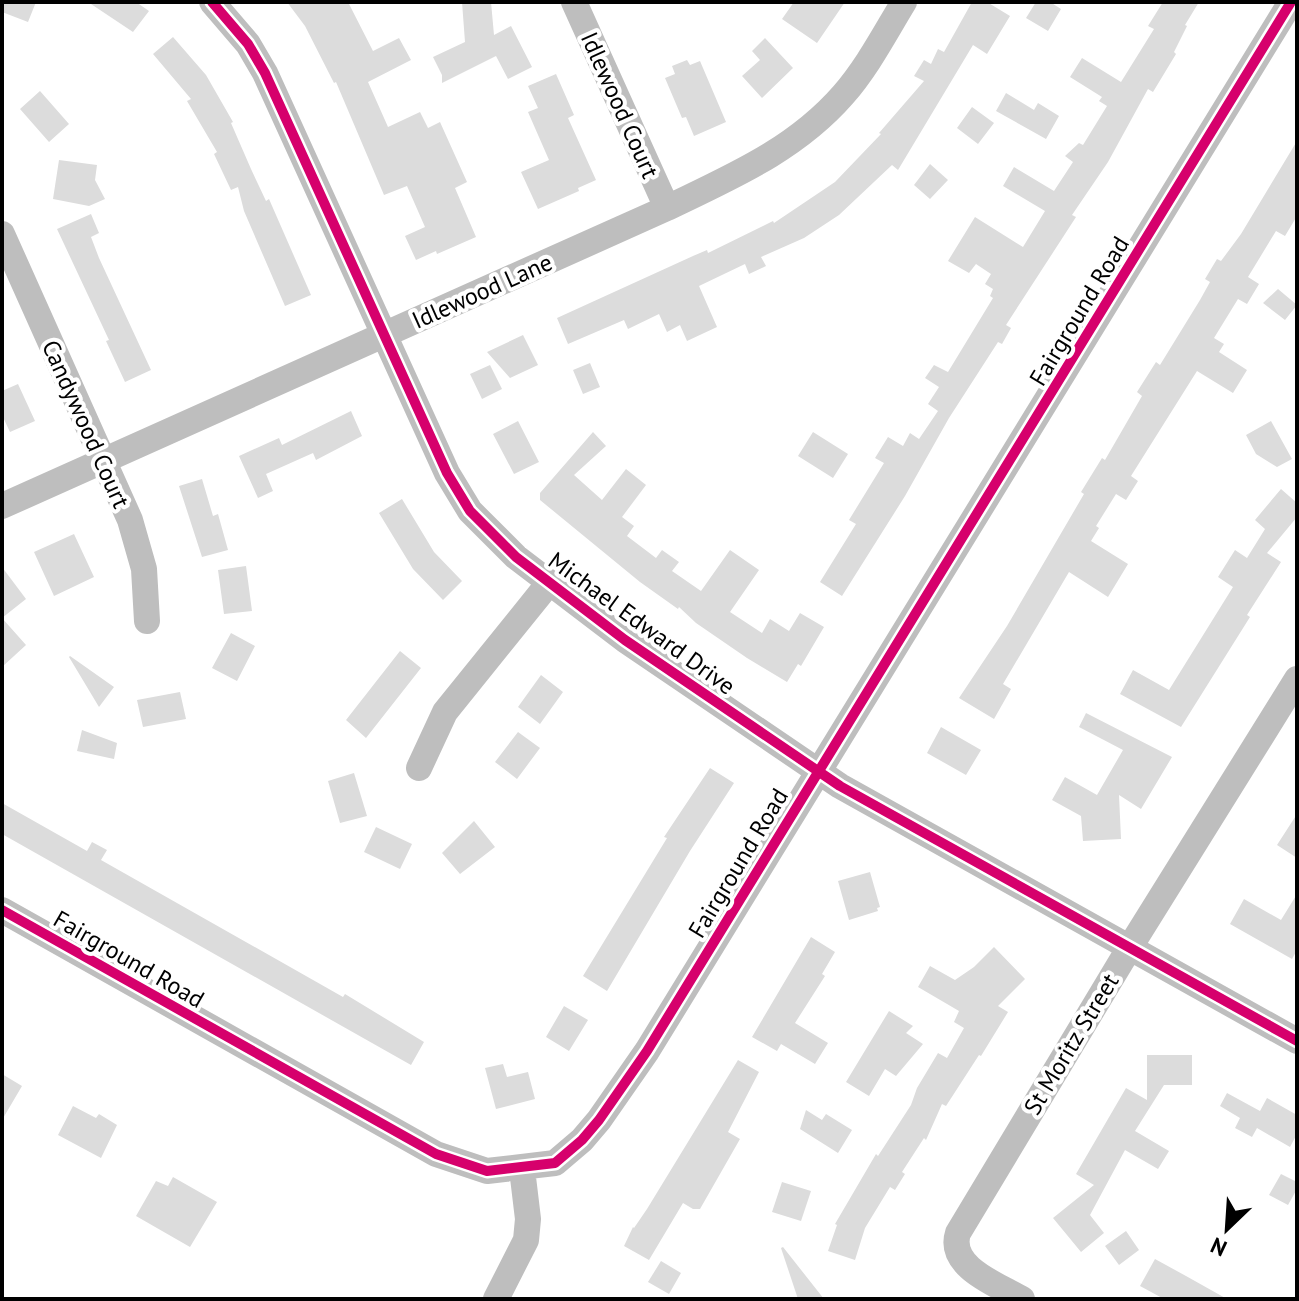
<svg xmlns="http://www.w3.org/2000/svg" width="1299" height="1301" font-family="'PT Sans',sans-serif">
	<rect width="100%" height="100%" fill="#fff"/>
	<path fill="#dcdcdc" d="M2,2H36L28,22L2,12Z
		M88,2H136L149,11L133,32Z
		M287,2H348L373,51L399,38L411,60L368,82L388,127L420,112L428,128L440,122L467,182L455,188L476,237L437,254L436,251L416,260L405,236L425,227L407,186L384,195L336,82L334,83L305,26Z
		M462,2H491L494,35L511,26L532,67L508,79L496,56L442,83V75L433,57L465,42Z
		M794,2H845L817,43L782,19Z
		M972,2H987L1010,16L987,54L973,45L898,170L892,165L839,215L804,238L761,257L766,266L749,274L745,264L699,286L717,327L687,341L680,325L667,332L659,314L628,329L624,320L568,344L557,318L693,256L707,250L708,253L773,221L774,223L835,182L881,134L879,133L924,81L914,76L924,60L931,64L938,49L944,52Z
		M1036,2H1050L1061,9L1048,31L1026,18Z
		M1163,2H1199L1185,25L1187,26L1174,52L1176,54L1153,92L1148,89L1108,162L1072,215L1076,217L1006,325L1011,328L1002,344L998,342L949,418L905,496L842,596L820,582L856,524L849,520L884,463L875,458L888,437L903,446L910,433L919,439L938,411L928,404L939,387L925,378L934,365L948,372L993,298L990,296L993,289L985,284L991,274L976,264L969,273L948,261L975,217L1023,247L1045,211L1003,186L1014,167L1054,191L1073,162L1065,156L1079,143L1083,145L1107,106L1099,101L1102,97L1070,77L1082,58L1121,82L1154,29L1148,26Z
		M173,37L206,75L233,122L231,123L251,169L266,201L269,199L311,295L285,306L244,211L238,187L231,190L214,154L217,152L187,101L191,99L153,54Z
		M765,38L793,68L762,98L742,76L760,60L752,51Z
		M687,60L690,65L700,61L726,122L694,136L686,117L682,118L665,78L675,74L672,66Z
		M556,74L574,115L568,118L596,180L578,188L579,191L538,209L521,172L549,160L528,112L538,108L528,86Z
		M40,91L69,124L49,142L20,109Z
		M1006,93L1034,110L1038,103L1059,116L1046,139L996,111Z
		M972,107L994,123L978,144L957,128Z
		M1297,141V216L1285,236L1276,231L1248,277L1259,284L1247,304L1238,299L1214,338L1224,344L1219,352L1247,370L1233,393L1197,371L1131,476L1138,481L1126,500L1116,494L1096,526L1099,528L1091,541L1128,564L1108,597L1069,572L1003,684L1011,689L994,719L959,698L1007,626L1084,494L1081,492L1102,458L1105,460L1142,396L1137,392L1156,362L1160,365L1200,300L1210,282L1205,279L1217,259L1221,261L1241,234Z
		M59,160L97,165L95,180L105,199L89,206L53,199Z
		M930,164L948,180L930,199L914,185Z
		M91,214L99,233L91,237L99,258L151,370L125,382L106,341L109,340L57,229Z
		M1278,289L1297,305L1285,320L1263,303Z
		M523,335L538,365L510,378L487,352Z
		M590,363L600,387L583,394L573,370Z
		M490,365L502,389L482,399L470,374Z
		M18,384L35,421L10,432L2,415V391Z
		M351,411L362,436L316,460L313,453L266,474L273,491L258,498L239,456L279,438L282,445Z
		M518,421L539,462L514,474L493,434Z
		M1271,421L1292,459L1277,467L1256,454L1246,435Z
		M593,432L606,446L574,475L602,500L626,469L646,485L622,517L634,526L627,536L656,558L662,550L679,562L672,571L701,591L730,550L759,570L730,612L762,633L770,619L789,631L800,613L824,627L801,666L798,664L787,682L747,658L696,623L679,607L678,609L640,582L540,500V493Z
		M813,432L848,454L833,478L798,456Z
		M202,479L213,516L218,514L228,550L202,557L179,486Z
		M1281,489L1297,503V517L1267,553L1281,562L1247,615L1250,617L1181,727L1120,694L1133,670L1169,690L1233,587L1218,577L1235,550L1247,558L1265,529L1255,520Z
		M402,499L434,552L462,581L443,600L413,569L379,513Z
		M74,534L94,577L54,596L34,552Z
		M246,566L252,611L224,614L218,570Z
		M2,567L26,599L2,618L26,645L2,667Z
		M231,633L255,646L237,681L212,668Z
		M400,651L421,668L366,738L346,720Z
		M70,656L114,687L99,707L69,657Z
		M541,675L563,692L540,724L518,707Z
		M180,692L186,719L143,727L137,700Z
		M1086,713L1172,757L1141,809L1119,795L1121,839L1083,841L1081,816L1052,800L1065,777L1097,795L1123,750L1079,727Z
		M941,727L981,750L966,775L927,753Z
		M82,730L117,743L114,759L77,751Z
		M518,732L540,748L517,779L495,762Z
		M710,768L734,783L690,851L607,991L583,976L667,838L664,837Z
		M354,773L367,816L340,823L328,781Z
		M2,803L87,851L92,842L107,850L101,860L343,997L345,994L424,1042L411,1065L2,834Z
		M1297,814V858L1277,845Z
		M474,821L495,847L460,874L442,853Z
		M376,827L412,844L400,869L364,852Z
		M870,872L880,907L877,908L878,911L849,920L838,881Z
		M1297,894V950L1292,959L1230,924L1244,899L1281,920Z
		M811,937L835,952L822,974L825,976L795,1023L828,1043L815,1064L781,1044L777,1051L752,1037Z
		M994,947L1025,979L998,1006L1008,1012L981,1056L979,1055L946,1106L942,1104L926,1140L924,1138L902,1172L905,1174L895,1190L890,1187L865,1228L855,1260L828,1251L837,1225L835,1224L876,1154L878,1156L911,1105L917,1088L938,1053L947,1058L964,1028L954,1022L959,1011L918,987L930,966L955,980L974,967Z
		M564,1006L588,1020L569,1051L546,1037Z
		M889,1011L913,1026L906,1033L923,1044L896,1076L885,1069L869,1096L846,1082Z
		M1147,1055H1192V1085H1164L1135,1131L1169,1151L1158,1169L1125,1150L1090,1215L1104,1233L1081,1252L1053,1218L1094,1185L1076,1174L1126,1088L1147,1100Z
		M738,1060L759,1072L728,1132L740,1139L700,1209H693L683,1203L649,1260L624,1246L633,1227L634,1228L647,1209Z
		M503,1064L507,1077L528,1072L535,1099L496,1109L485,1068Z
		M2,1074L22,1086L2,1120Z
		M1227,1093L1260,1111L1267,1098L1297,1115V1134L1290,1147L1257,1128L1252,1137L1235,1128L1240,1118L1220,1106Z
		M73,1106L96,1118L99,1114L117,1125L101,1158L58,1135Z
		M806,1110L822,1120L826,1114L852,1130L838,1153L800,1129Z
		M1281,1174L1297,1182V1189L1288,1205L1269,1195Z
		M173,1177L217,1202L190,1247L136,1216L156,1181L168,1186Z
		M782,1182L811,1191L801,1221L772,1212Z
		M1126,1231L1139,1250L1119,1265L1105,1246Z
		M783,1247L824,1299H798L781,1248Z
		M1155,1259L1186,1276L1227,1299H1164L1140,1286Z
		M661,1261L681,1273L669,1294L648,1282Z"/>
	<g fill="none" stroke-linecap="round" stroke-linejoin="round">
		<path stroke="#bebebe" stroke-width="26" d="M212,2L248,44L265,73L447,473L470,511L516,557L625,640L840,786L1297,1041
			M574,2L667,208
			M2,234L130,520L144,569L147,621
			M2,506L667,208C731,177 795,150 843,95C867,68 885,33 904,2
			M419,768L445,712L549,583
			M2,910L436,1154L487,1171L555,1163L582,1140L599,1120L647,1051L1291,2
			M496,1299L526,1240L528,1219L522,1169
			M1022,1299C998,1285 947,1267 958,1233L1130,947L1297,679"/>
		<g stroke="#fff" stroke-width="15">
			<path id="cycleway" d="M212,2L248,44L265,73L447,473L470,511L516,557L625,640L840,786L1297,1041
				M2,910L436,1154L487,1171L555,1163L582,1140L599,1120L647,1051L1291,2"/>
		</g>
		<use href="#cycleway" stroke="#d6006c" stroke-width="10"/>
	</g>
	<g text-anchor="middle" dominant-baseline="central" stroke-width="8" stroke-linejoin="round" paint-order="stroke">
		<g font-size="24" fill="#000" stroke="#fff">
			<text transform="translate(620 105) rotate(66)">Idlewood Court</text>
			<text transform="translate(482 291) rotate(-24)">Idlewood Lane</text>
			<text transform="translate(1079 311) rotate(-59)">Fairground Road</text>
			<text transform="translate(86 424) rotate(66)">Candywood Court</text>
			<text transform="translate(642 623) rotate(36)">Michael Edward Drive</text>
			<text transform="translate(738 863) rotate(-59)">Fairground Road</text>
			<text transform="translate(129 959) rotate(30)">Fairground Road</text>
			<text transform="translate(1071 1044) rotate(-59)">St Moritz Street</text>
		</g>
	</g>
	<rect width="1299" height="1301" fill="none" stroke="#000000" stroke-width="8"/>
	<g transform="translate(1227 1229) rotate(205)" stroke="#ffffff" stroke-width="6" paint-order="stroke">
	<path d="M0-6L14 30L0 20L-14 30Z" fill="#000000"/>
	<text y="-12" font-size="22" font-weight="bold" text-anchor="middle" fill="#000000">N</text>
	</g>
</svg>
